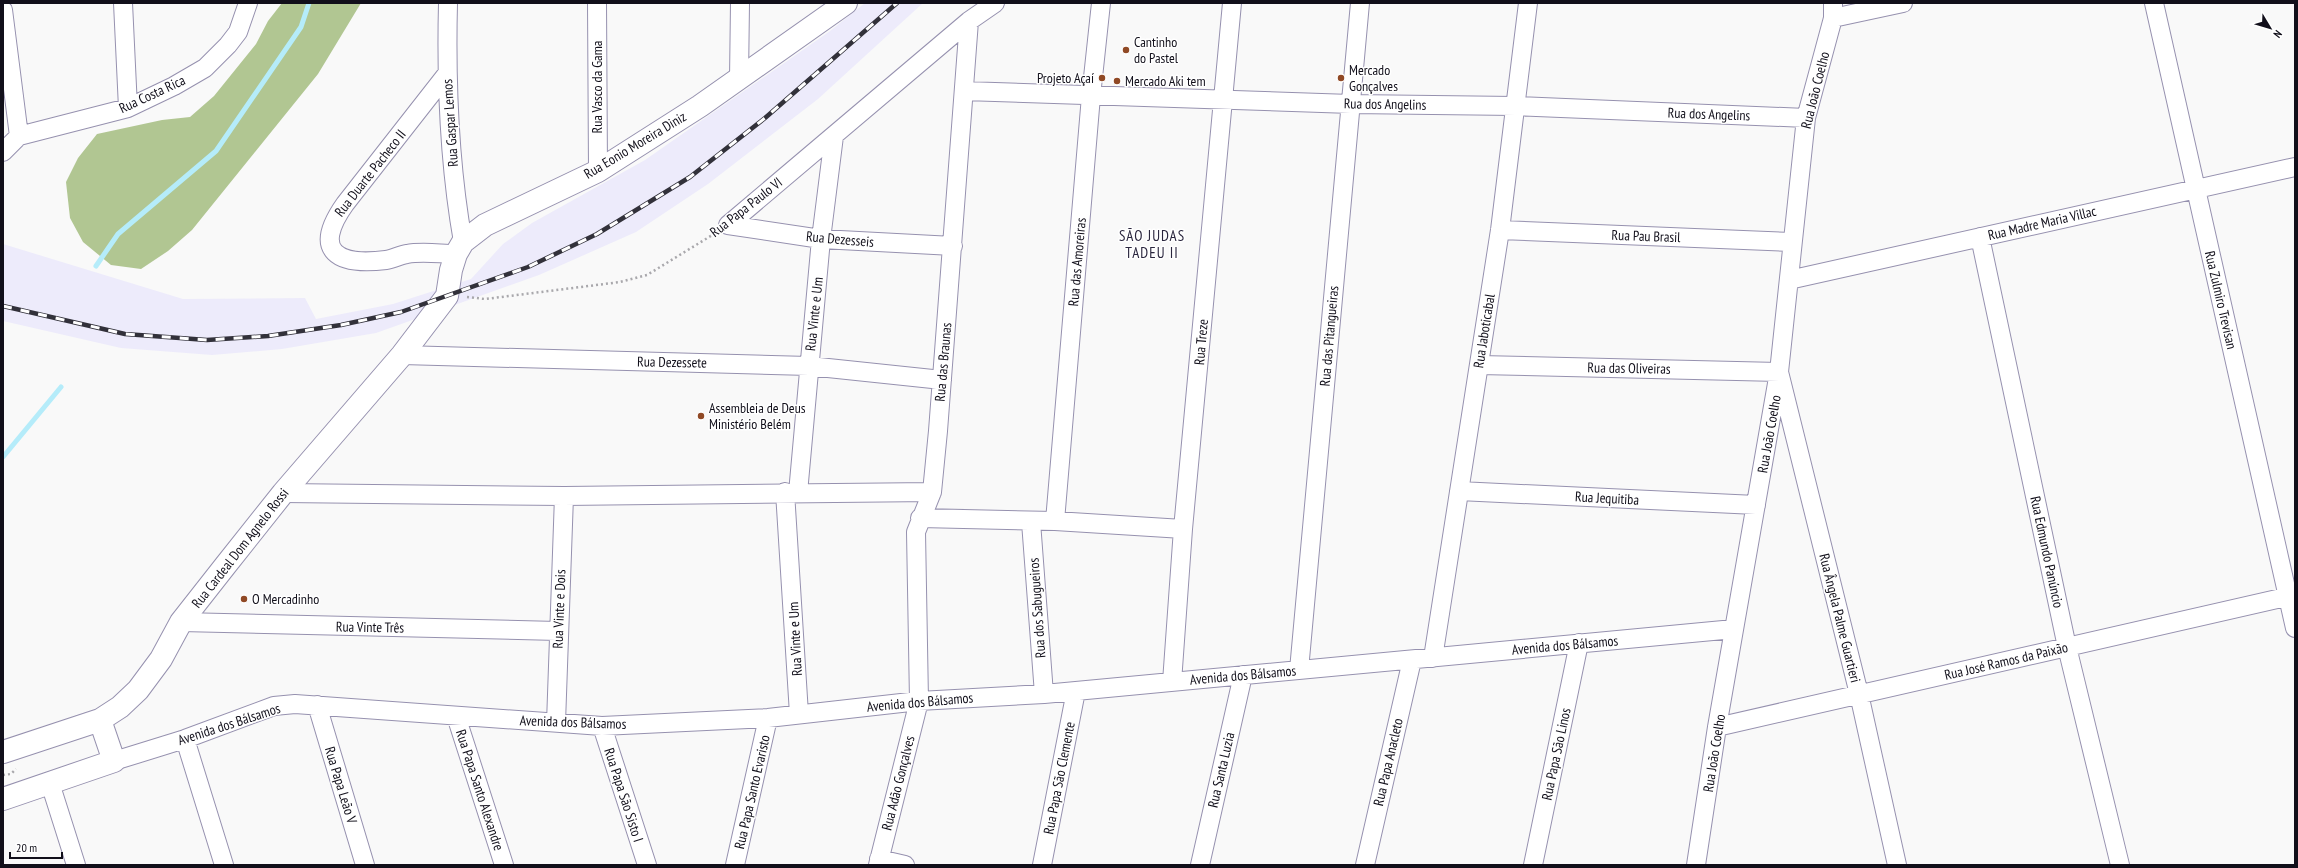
<svg xmlns="http://www.w3.org/2000/svg" width="2298" height="868" font-family="'PT Sans Narrow',sans-serif">
	<rect width="100%" height="100%" fill="#f9f9f9"/>
	<path fill="#edebfb" d="M865,3H923L818,99L708,184L636,232L539,275L376,333L282,349L212,355L121,348L3,321V244L183,299L305,298L316,319L393,304L471,279L503,244L532,223L645,160L830,31Z"/>
	<path fill="#b1c692" d="M282,3H361L318,74L192,230L168,251L141,269L111,265L83,242L70,218L66,182L78,158L97,134L162,120L190,117L214,96L256,44L268,21Z"/>
	<g fill="none" stroke-linecap="round" stroke-linejoin="round">
		<path stroke="#b5ecfa" stroke-width="5" d="M96,266L118,234L216,151L301,27L309,3
			M3,457L61,387"/>
		<g stroke="#9691af" stroke-width="20">
			<path id="street" d="M123,3L128,108
				M448,3C446,83 449,163 463,242
				M597,3L598,171
				M2154,3L2295,628
				M3,10L19,136
				M1833,18L1903,3
				M446,75L345,204C311,252 338,266 386,260C393,259 400,255 407,254C422,251 441,254 456,254
				M739,79L740,3
				M964,91L1351,104L1515,106L1806,118
				M3,152L19,136L128,108L174,86L205,68L228,45L238,32L248,3
				M728,225L969,21L995,3
				M728,225L821,239L953,246
				M1500,230L1792,242
				M1980,237L2067,647L2120,865
				M1789,280L2295,167
				M402,355L809,366L942,380
				M1479,365L1779,372L1859,694L1897,865
				M1459,491L1756,505
				M785,492L799,714
				M283,493L564,496L932,492
				M798,493L821,239L834,136
				M920,518L1055,521L1183,529
				M1055,521L1091,96L1101,3
				M1031,522L1044,694
				M181,622L558,631
				M1433,658L1500,230L1528,3
				M1299,670L1360,3
				M1172,682L1183,529L1232,3
				M317,705L365,865
				M456,716L504,865
				M556,723L564,496
				M602,726L647,865
				M1717,727L2295,595
				M185,739L224,865
				M114,761L185,739L274,706L295,704L602,726L768,718L919,701L1044,694L1734,629
				M50,783L76,865
				M879,859L905,865
				M735,865L768,718
				M878,865L919,701L916,532L932,492L938,431L969,21
				M1042,865L1076,691
				M1200,865L1243,675
				M1365,865L1412,660
				M1533,865L1579,643
				M1696,865L1717,727L1779,372L1806,118L1833,18V3"/>
		</g>
		<g stroke="#9691af" stroke-width="24">
			<path id="secondary" d="M3,752L100,720L120,707L138,690L161,659L181,622L225,566L283,493L402,355L447,296L451,270L456,254L463,242L485,225L598,171L700,106L846,3
				M3,799L114,761L100,720"/>
		</g>
		<path stroke="#a9a8ac" stroke-width="2.5" stroke-dasharray="2 3" stroke-linecap="butt" d="M467,297L485,299L620,282L647,275L714,234
			M3,775L11,774L16,769"/>
		<use href="#street" stroke="#fff" stroke-width="18"/>
		<use href="#secondary" stroke="#fff" stroke-width="22"/>
		<g stroke="#32313a" stroke-width="4.5">
			<path id="rail" d="M3,306L125,334L207,340L268,336L341,325L401,312L528,267L597,234L690,177L765,118L897,3"/>
		</g>
		<use href="#rail" stroke="#fff" stroke-width="3" stroke-dasharray="9" stroke-linecap="butt"/>
	</g>
	<g fill="#904925" stroke="#fff" stroke-width="1.5">
		<circle cx="1126" cy="50" r="4"/>
		<circle cx="1102" cy="78" r="4"/>
		<circle cx="1341" cy="78" r="4"/>
		<circle cx="1117" cy="81" r="4"/>
		<circle cx="701" cy="416" r="4"/>
		<circle cx="244" cy="599" r="4"/>
	</g>
	<g text-anchor="middle" dominant-baseline="central" stroke-width="3" stroke-linejoin="round" paint-order="stroke">
		<g font-size="14" fill="#110f1a" stroke="#fff" text-anchor="start">
			<text x="1134" y="42">Cantinho<tspan x="1134" dy="16">do Pastel</tspan></text>
			<text x="1349" y="70">Mercado<tspan x="1349" dy="16">Gonçalves</tspan></text>
			<text x="1094" y="78" text-anchor="end">Projeto Açaí</text>
			<text x="1125" y="81">Mercado Aki tem</text>
			<text x="709" y="408">Assembleia de Deus<tspan x="709" dy="16">Ministério Belém</tspan></text>
			<text x="252" y="599">O Mercadinho</text>
		</g>
		<g font-size="14" fill="#110f1a" stroke="#fff">
			<text transform="translate(597 87) rotate(-90)">Rua Vasco da Gama</text>
			<text transform="translate(1815 90) rotate(-76)">Rua João Coelho</text>
			<text transform="translate(152 94) rotate(-25)">Rua Costa Rica</text>
			<text transform="translate(1385 104) rotate(1)">Rua dos Angelins</text>
			<text transform="translate(1709 114) rotate(2)">Rua dos Angelins</text>
			<text transform="translate(450 123) rotate(-94)">Rua Gaspar Lemos</text>
			<text transform="translate(635 145) rotate(-31)">Rua Eonio Moreira Diniz</text>
			<text transform="translate(370 173) rotate(-52)">Rua Duarte Pacheco II</text>
			<text transform="translate(746 207) rotate(-38)">Rua Papa Paulo VI</text>
			<text transform="translate(2042 223) rotate(-13)">Rua Madre Maria Villac</text>
			<text transform="translate(1646 236) rotate(2)">Rua Pau Brasil</text>
			<text transform="translate(840 239) rotate(5)">Rua Dezesseis</text>
			<text transform="translate(1077 262) rotate(-85)">Rua das Amoreiras</text>
			<text transform="translate(2221 300) rotate(77)">Rua Zulmiro Trevisan</text>
			<text transform="translate(814 314) rotate(-84)">Rua Vinte e Um</text>
			<text transform="translate(1484 331) rotate(-81)">Rua Jaboticabal</text>
			<text transform="translate(1329 336) rotate(-85)">Rua das Pitangueiras</text>
			<text transform="translate(1201 342) rotate(-85)">Rua Treze</text>
			<text transform="translate(672 362) rotate(1)">Rua Dezessete</text>
			<text transform="translate(943 362) rotate(-85)">Rua das Braunas</text>
			<text transform="translate(1629 368) rotate(1)">Rua das Oliveiras</text>
			<text transform="translate(1769 434) rotate(-80)">Rua João Coelho</text>
			<text transform="translate(1607 498) rotate(3)">Rua Jequitiba</text>
			<text transform="translate(240 548) rotate(-52)">Rua Cardeal Dom Agnelo Rossi</text>
			<text transform="translate(2047 552) rotate(78)">Rua Edmundo Panúncio</text>
			<text transform="translate(1037 608) rotate(-94)">Rua dos Sabugueiros</text>
			<text transform="translate(559 609) rotate(-88)">Rua Vinte e Dois</text>
			<text transform="translate(1840 618) rotate(76)">Rua Ângela Palme Guartieri</text>
			<text transform="translate(370 627) rotate(1)">Rua Vinte Três</text>
			<text transform="translate(795 639) rotate(-93)">Rua Vinte e Um</text>
			<text transform="translate(1565 645) rotate(-5)">Avenida dos Bálsamos</text>
			<text transform="translate(2006 661) rotate(-13)">Rua José Ramos da Paixão</text>
			<text transform="translate(1243 675) rotate(-5)">Avenida dos Bálsamos</text>
			<text transform="translate(920 702) rotate(-5)">Avenida dos Bálsamos</text>
			<text transform="translate(573 722) rotate(2)">Avenida dos Bálsamos</text>
			<text transform="translate(229 724) rotate(-18)">Avenida dos Bálsamos</text>
			<text transform="translate(1714 753) rotate(-81)">Rua João Coelho</text>
			<text transform="translate(1556 754) rotate(-78)">Rua Papa São Linos</text>
			<text transform="translate(1388 762) rotate(-77)">Rua Papa Anacleto</text>
			<text transform="translate(1221 770) rotate(-77)">Rua Santa Luzia</text>
			<text transform="translate(1059 778) rotate(-79)">Rua Papa São Clemente</text>
			<text transform="translate(898 783) rotate(-76)">Rua Adão Gonçalves</text>
			<text transform="translate(341 785) rotate(73)">Rua Papa Leão V</text>
			<text transform="translate(480 790) rotate(72)">Rua Papa Santo Alexandre</text>
			<text transform="translate(752 792) rotate(-77)">Rua Papa Santo Evaristo</text>
			<text transform="translate(624 795) rotate(72)">Rua Papa São Sisto I</text>
		</g>
		<g font-size="15" letter-spacing="1" fill="#2a263e" stroke="#fff">
			<text x="1152" y="235">SÃO JUDAS<tspan x="1152" dy="17">TADEU II</tspan></text>
		</g>
	</g>
	<rect width="2298" height="868" fill="none" stroke="#110f1a" stroke-width="8"/>
	<g transform="translate(2270 28) rotate(128)" stroke="#ffffff" stroke-width="3" paint-order="stroke">
	<path d="M0-3L7 15L0 10L-7 15Z" fill="#110f1a"/>
	<text y="-6" font-size="11" font-weight="bold" text-anchor="middle" fill="#110f1a">N</text>
	</g>
	<path d="M10 852v6h52v-6" fill="none" stroke="#110f1a" stroke-width="2"/>
	<text x="16" y="852" font-size="12" fill="#110f1a" stroke="#ffffff" stroke-width="3" paint-order="stroke">20 m</text>
</svg>
